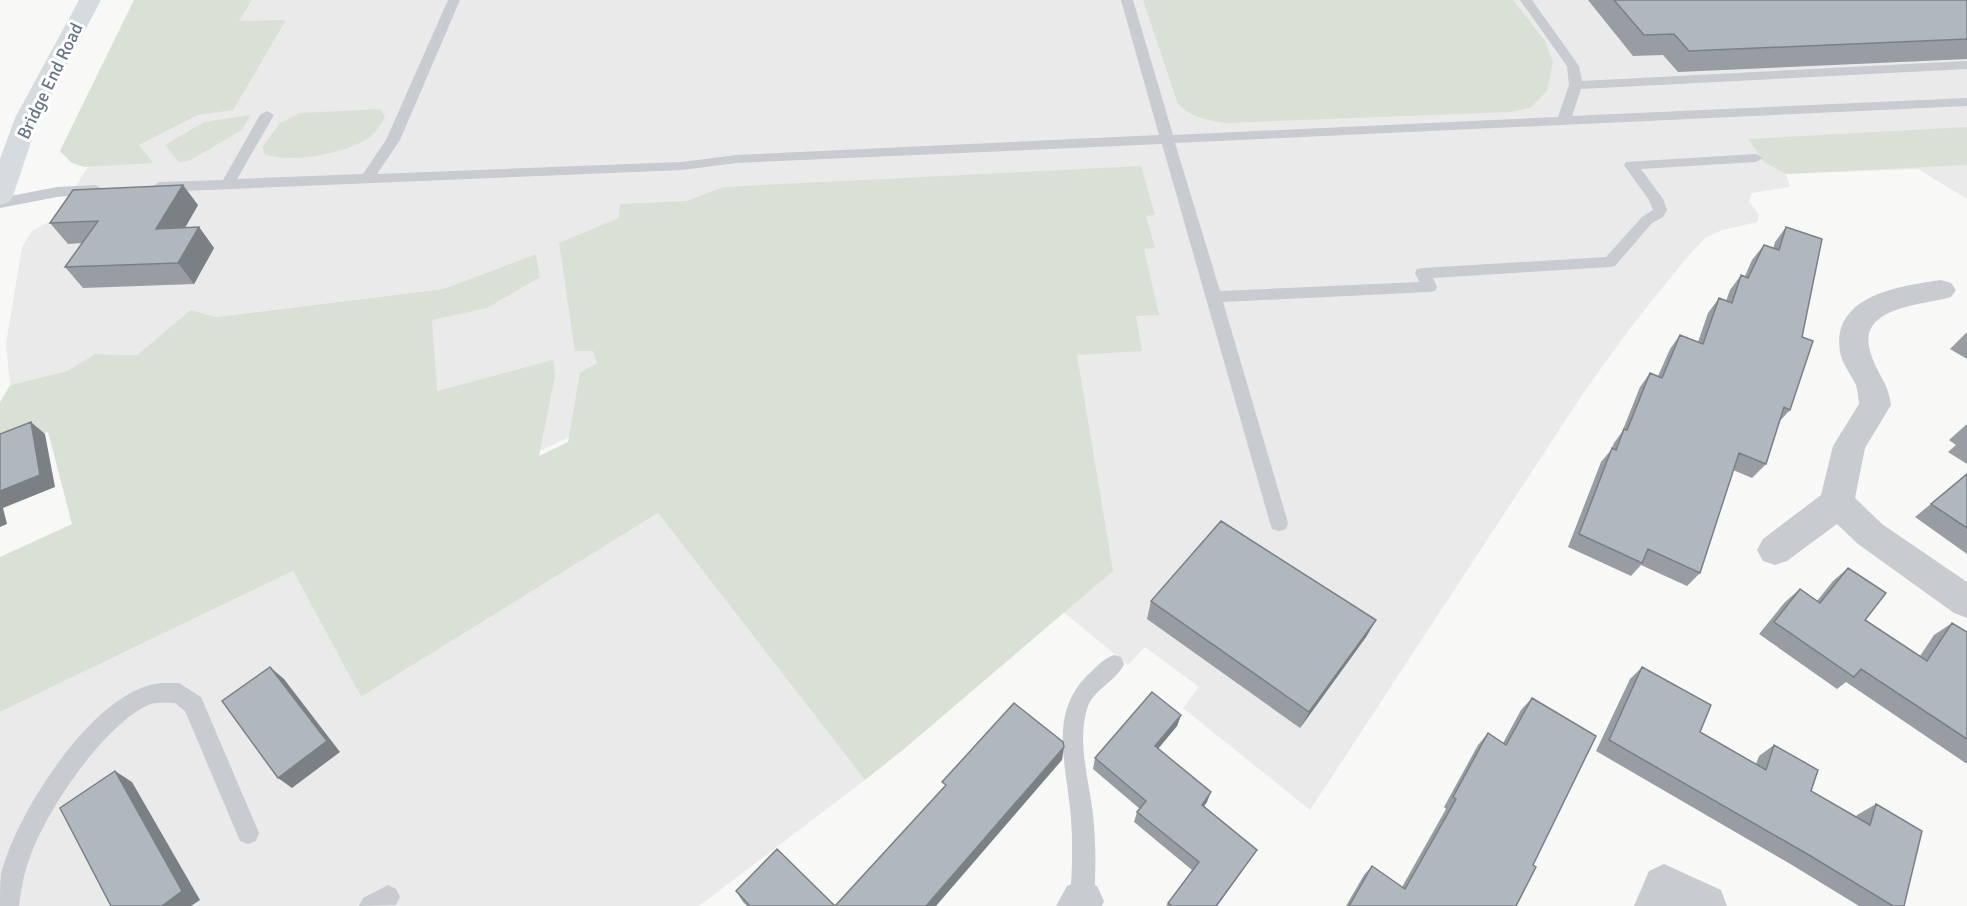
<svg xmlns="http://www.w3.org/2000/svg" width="1967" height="906" font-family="Signika,sans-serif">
	<rect width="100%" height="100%" fill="#f8f9f6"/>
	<path fill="#e9eae9" d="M134,0H1967V199L1918,169L1786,174L1790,187L1752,193L1749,201L1759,215L1757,222L1722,230L1705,238L1684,261L1631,327L1584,392L1310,810L1183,708L1199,687L1145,647L1128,665L746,351L293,571L361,697L658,513L865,780L699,906H0V712L293,571L421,321L540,276L536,254L443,289L214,317L191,311L137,355L95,354L67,371L10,385L6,344L22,247L32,231L53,220L88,167L72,163L60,151Z"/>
	<path fill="#d9e1d7" d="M134,0H252L239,21L286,20L233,110L198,115L139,145L153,163L84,167L72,163L60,151Z
		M1143,0H1513L1545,41L1553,62L1547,91L1530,108L1511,112L1227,123C1208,121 1192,118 1178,104Z
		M380,109L385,117C380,125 376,134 367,139C343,154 290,164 264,154L263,146L280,123L300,113Z
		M251,115L242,130L189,161L179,162L165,145L204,122Z
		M1967,127V165L1786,174L1764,162L1748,139Z
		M1141,166L1155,215L1146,216L1155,248L1144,249L1159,315L1136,316L1142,351L1077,355L1113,571L904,749L865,780L658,513L361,697L293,571L0,712V557L72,524L48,432L0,449V402L10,385L67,371L95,354L137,355L191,310L215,317L443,289L536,254L540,277L487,308L432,320L437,391L553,360L555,376L539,456L568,442L580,373L597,363L593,351H575L559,243L619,218L620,204L686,201L724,187Z"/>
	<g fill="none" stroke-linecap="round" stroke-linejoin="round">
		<path fill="#c8cbcf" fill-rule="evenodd" d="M448,0H460L400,140L377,174L682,162L736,155L1159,135L1121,0H1133L1173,135L1558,117L1569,85L1567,66L1520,0H1532L1579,66L1582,81L1967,61V69L1581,89L1572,116L1967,98V106L1175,143L1220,291L1419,282L1415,273L1417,269L1423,268L1606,257L1642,217L1653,210L1649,200L1624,165L1626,162L1756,154L1763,158L1756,162L1641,169L1663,199L1667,210L1663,217L1652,223L1615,266L1610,267L1433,278L1437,287L1435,291L1429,292L1223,302L1288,523L1286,529L1279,531L1272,529L1270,523L1162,144L736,163L682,170L159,192L152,187L159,182L223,180L260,115L267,111L274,115L237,179L363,174L386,140Z
			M96,185L103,190L101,193L57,197L0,208V198L57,187Z
			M1114,655L1121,657L1124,664C1116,682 1093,689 1087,709C1077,742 1089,781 1093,814C1096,843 1096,872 1094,901L1092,906H1072L1070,901C1072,873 1073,846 1071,818C1067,765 1046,711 1092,671C1099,664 1105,658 1114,655Z
			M161,683H179L201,697L259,833L256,841L248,844L240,841L185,711L175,703C167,703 156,702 148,705C103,726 46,811 30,857C24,873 21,889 19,906H0C0,896 0,884 1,874C16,814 94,689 161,683Z
			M388,885L396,889L400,897L396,905L359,906L363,898Z"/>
		<path fill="#c8cbcf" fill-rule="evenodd" d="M1941,280L1951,283L1956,290L1951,297C1921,306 1852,306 1872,357C1879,377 1888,382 1891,405L1865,448L1855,498L1882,524L1967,582V618L1954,613L1858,544L1837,524L1787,561L1775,565L1763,561L1757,550L1763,539L1821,495L1833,446L1859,404C1858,398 1858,391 1856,385C1851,374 1842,364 1840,352C1831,295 1900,286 1941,280Z
			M1664,864L1721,890L1727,906H1634L1649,871Z
			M1082,879L1097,886L1104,901L1102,906H1056L1067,886Z"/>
		<path fill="#d6dbe0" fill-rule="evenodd" d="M79,0H101L39,118L13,196L9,202L0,205V159L15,118Z"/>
	</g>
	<path fill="#979da3" d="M1588,0H1967V59L1678,72L1663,55L1633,56Z
		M198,205L185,228L199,227L214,248L194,284L83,288L65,267L82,243L68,244L50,223Z
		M1786,227L1802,337L1790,410L1779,422L1766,464L1752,478L1733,470L1700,573L1687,586L1641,565L1631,576L1568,547L1601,462L1611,450L1614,443L1622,432L1640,387L1650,373L1658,376L1670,349L1680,335L1698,342L1708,313L1719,298L1726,301L1730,290L1741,275L1745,276L1752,260L1764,245L1773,249L1775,242Z
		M1967,332V359L1950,349Z
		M1967,424V464L1948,452L1956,445L1949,440Z
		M1967,474V554L1915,517Z
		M1848,568L1865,620L1920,656L1934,635L1952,623L1967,632V764L1846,682L1837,689L1759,634L1785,602L1800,589L1817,601L1833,581Z
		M1151,601L1376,620L1366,637L1300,728L1147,619Z
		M1642,667L1700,732L1756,764L1759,756L1774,745L1811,791L1856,817L1857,815L1876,804L1904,906H1859L1792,865L1596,751L1630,679Z
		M1532,698L1533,865L1516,906H1346L1364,875L1372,866L1402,887L1446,809L1444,807L1478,745L1488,733L1503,743L1521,710Z
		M1181,715L1177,726L1158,749L1207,802L1204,806L1257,850L1217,906H1166L1192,870L1134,822L1137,812L1140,809L1093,769L1095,758Z
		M736,891L835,906H747L743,902Z"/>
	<path fill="#7b8085" d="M183,185L198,205L172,250L156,229Z
		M199,227L214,248L194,284L178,263Z
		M31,422L45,434L55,487L3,508L7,524L0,527V491Z
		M1376,620L1366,637L1300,728L1309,712Z
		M270,667L284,679L340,752L292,788L278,778Z
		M1181,715L1177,726L1151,757L1155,746Z
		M1064,747L1062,760L936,906H926Z
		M115,771L132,782L200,900L191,906H162Z
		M1211,792L1207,802L1198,815L1202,805Z
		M1257,850L1217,906H1216Z"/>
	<path fill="#b0b7be" stroke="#7b8085" stroke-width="1.5" d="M1614,0H1967V39L1689,51L1674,34L1644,35Z
		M183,185L156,229L199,227L178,263L65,267L98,221L50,223L73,190Z
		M1786,227L1822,239L1802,337L1813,341L1790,410L1784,407L1766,464L1739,453L1700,573L1648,549L1642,563L1579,534L1612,448L1616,450L1624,429L1627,430L1650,373L1662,378L1680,335L1703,344L1719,298L1732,303L1741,275L1748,278L1764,245L1779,250Z
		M31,422L40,475L0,491V434Z
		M1967,474V528L1931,504Z
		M1221,521L1376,620L1309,712L1151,601Z
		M1848,568L1886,593L1865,620L1927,661L1952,623L1967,632V739L1861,669L1854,677L1774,622L1800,589L1820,603Z
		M270,667L327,741L278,778L222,701Z
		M1642,667L1711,705L1700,732L1766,770L1774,745L1818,770L1811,791L1870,825L1876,804L1922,831L1904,906H1893L1809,855L1609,740Z
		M1152,692L1181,715L1155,746L1211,792L1202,805L1257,850L1216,906H1172L1168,903L1199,862L1137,812L1146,801L1095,758Z
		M1532,698L1596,736L1533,865L1536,867L1516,906H1349L1372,866L1405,889L1456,799L1453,797L1488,733L1506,745Z
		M1014,703L1063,742L1064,747L926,906H835L946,785L942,782Z
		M115,771L182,891L162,906H111L60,808Z
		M777,849L835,906H750L736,891Z"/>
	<g text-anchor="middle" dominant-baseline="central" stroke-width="6" stroke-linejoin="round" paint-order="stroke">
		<g font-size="18" fill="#667588" stroke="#fff">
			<text transform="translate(50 81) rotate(-64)">Bridge End Road</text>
		</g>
	</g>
</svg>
